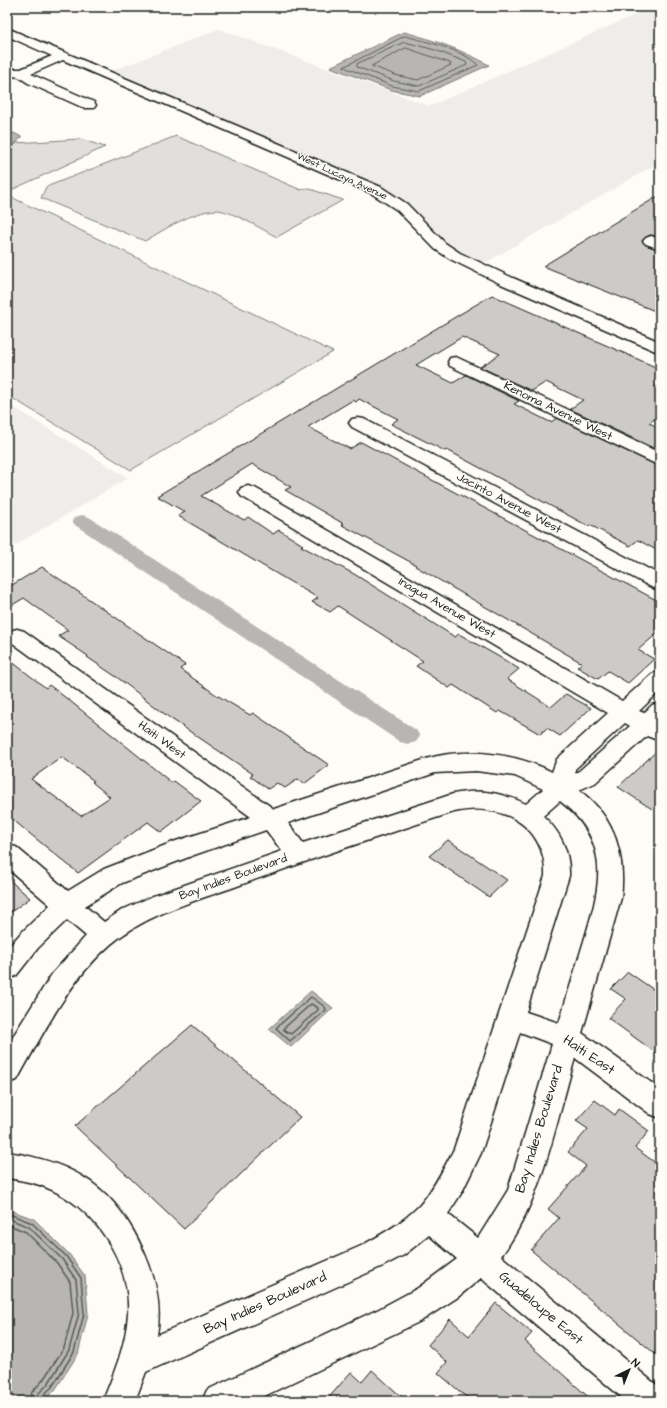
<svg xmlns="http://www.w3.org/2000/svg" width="667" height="1408" font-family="'Architects Daughter',sans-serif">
	<rect width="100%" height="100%" fill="#fdfcf7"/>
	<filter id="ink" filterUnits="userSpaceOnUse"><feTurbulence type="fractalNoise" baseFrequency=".025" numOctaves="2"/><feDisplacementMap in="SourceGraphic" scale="8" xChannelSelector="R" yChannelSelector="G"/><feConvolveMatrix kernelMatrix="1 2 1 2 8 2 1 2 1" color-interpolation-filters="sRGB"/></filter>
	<g filter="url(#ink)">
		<path fill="#eeede9" d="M653,7H660V162L471,271L448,258L369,181L112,71L219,29L430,106Z
			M7,403L128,478L7,550Z"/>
		<path fill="#e0dfdb" stroke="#7e7e7c" d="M176,136L301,190L307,188L343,200L277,237C263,230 229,209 215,210C192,212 165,229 145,241L41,198L46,187Z
			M80,139L105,147L7,192V152L17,143Z
			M7,195L333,352L131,470L7,395Z"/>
		<path fill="#b7b6b2" stroke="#797876" d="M404,32C434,40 462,50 489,65L420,96L391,90L330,67Z
			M7,130L22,137L7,152Z
			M311,991L333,1008L291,1047L269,1029Z
			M7,1209L34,1219L69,1254L85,1276L88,1314L78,1354L55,1390L43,1401H7Z"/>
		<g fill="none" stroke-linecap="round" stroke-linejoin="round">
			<path stroke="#5a5a58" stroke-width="1" d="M405,36C427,42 462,49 478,65L419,91L392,86L344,67Z
				M405,42L435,50L466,62L467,65L419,86L394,81L357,67V64Z
				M406,48L450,63L451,65L418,80L395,75L372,66Z"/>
			<path stroke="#5a5a58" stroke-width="1.5" d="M311,997L325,1007L326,1010L290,1041L276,1028Z
				M311,1004L318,1008V1010L291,1034L284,1030V1028Z
				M7,1213L32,1223L66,1256L81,1278L84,1314L74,1352L52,1387L41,1397V1401
				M7,1218L29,1227L62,1259L76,1280L79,1313L69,1350L48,1384L37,1395L36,1401
				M7,1224L26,1232L57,1263L70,1282L73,1313L64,1348L43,1380L32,1392L30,1401"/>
			<path fill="#b7b6b2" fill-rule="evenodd" d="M82,515L89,517L416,730L420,736L416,742L408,744L400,742L75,525L72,521L75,517Z"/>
		</g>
		<path fill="#cccbc8" stroke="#1c1c1c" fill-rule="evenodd" d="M660,195V237L650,235L642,241L646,245L660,250V313L543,266Z
			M492,295L660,369V415L649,423L660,428V451L570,409L583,400L546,382L532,391L480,367L500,354L462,337L416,365L453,383L466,375L519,401L514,404L548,421L551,422L557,418L660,467V552L638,540L630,546L590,525L588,526L447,450L445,451L391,424L398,419L359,399L356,402L353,400L308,427L350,449L361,442L660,602V631L638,650L654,659L628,683L608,671L598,679L577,667L582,663L415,566L416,565L342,525L344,524L285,490L291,487L252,464L201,496L244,520L248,517L273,534L279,530L303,545L301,546L354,574L455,637L459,634L501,658L519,669L507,679L551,707L566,694L591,708L560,736L547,728L540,734L500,711L497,713L453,685L449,688L416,666L423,661L338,606L330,612L312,602L318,598L178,516L185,512L157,496Z
			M42,567L185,665L180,669L215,694L250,715L253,713L329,765L304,784L298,779L285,788L277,783L268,789L250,776L253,774L170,718L118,678L87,657L88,656L58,636L68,630L24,598L7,608V588Z
			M7,658L46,688L49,685L70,701L172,783L174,781L201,801L161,832L148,822L78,873L7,815ZM62,757L94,781L92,782L110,797L81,816L31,779Z
			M660,748V801L652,809L618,787Z
			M448,840L507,880L489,897L429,856Z
			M7,878L30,898L7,915Z
			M628,972L660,994V1056L608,1018L626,999L611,989Z
			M192,1025L300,1117L184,1229L75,1126Z
			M595,1100L615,1115L619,1109L649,1131L635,1148L660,1166V1358L531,1250L559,1218L548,1209L586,1166L568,1152L588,1129L576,1121Z
			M496,1303L532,1333L525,1341L593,1401H471L438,1373L447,1362L428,1345L450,1319L469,1336Z
			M372,1370L406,1401H326L351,1372L362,1382Z"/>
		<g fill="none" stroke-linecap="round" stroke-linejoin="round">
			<g stroke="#1c1c1c" stroke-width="3">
				<path id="minor" d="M7,28L381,187L407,204L445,243L460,253L513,278L660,342V353L501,284L450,259L435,249L397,210L371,193L63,60L31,74L94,102L96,105L94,108H84L28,83L19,77L7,75V69H21L52,56L7,36Z
					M651,236L660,239V249L646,244L643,241L646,238Z
					M456,357L660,453V466L450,366L448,362L450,358Z
					M358,418L364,419L660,575V590L653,588L352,427L349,423L352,419Z
					M248,486L255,488L622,701L652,674L660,671V691L639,711L644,713L652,705L660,703V741L647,736L595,783L579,790C615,817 626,855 621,898L582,1033L660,1089V1118L650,1114L575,1058C556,1123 542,1201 501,1256L660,1388V1401H626L481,1278L458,1297L421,1321L254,1401H202L207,1390L379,1309L418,1288L457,1259L429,1235L404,1255L383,1266L146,1372L135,1401H103C114,1373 126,1345 128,1314C131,1261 94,1206 45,1187C33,1182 20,1180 7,1178V1152C75,1162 116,1188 144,1252C156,1279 162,1306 157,1335L361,1246C381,1235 402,1223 418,1207C431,1194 445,1166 454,1149L545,876C547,825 500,801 454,812C383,835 311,859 240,885C196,901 148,913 111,944C69,980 44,1032 17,1080L7,1083V1046L52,974L86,936L67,920L38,948L16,976L7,979V949L20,934L50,905L7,868V845L16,847L68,891L104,869L176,841L251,817L10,641L7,637L10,631L17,629L24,631L274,809L426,759C465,747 516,753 552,772L557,759L608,713L241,496L239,492L241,488ZM625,723L630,726L579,771L575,773V769ZM476,771L515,776L543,789L526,804C502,793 480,788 453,794L303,843L288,823L435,773ZM560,801C614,843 600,888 583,944C575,970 567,996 559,1023L526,1012L569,876C570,852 561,832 543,816ZM266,830L282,851L153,896L122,910L104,922L85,906L122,883L194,855ZM520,1032L552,1044L508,1190L478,1238L448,1214L462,1192L481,1153Z"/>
			</g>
			<use href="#minor" fill="#fdfcf7" fill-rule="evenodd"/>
		</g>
	</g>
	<g text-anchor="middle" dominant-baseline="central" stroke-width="3" stroke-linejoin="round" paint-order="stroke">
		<g font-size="10" fill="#1c1c1c" stroke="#fdfcf7">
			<text transform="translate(342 176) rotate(25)">West Lucaya Avenue</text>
		</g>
		<g font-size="12" fill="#1c1c1c" stroke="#fdfcf7">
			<text transform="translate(558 411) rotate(26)">Kenoma Avenue West</text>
			<text transform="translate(509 503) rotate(28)">Jacinto Avenue West</text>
			<text transform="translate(447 608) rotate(30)">Inagua Avenue West</text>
			<text transform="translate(162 740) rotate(36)">Haiti West</text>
			<text transform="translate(233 877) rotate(-20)">Bay Indies Boulevard</text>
		</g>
		<g font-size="14" fill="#1c1c1c" stroke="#fdfcf7">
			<text transform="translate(589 1055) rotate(34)">Haiti East</text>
			<text transform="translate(539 1129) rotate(-73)">Bay Indies Boulevard</text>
			<text transform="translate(265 1303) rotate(-24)">Bay Indies Boulevard</text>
			<text transform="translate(541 1308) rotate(40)">Guadeloupe East</text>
		</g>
	</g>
	<rect width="667" height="1408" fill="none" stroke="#fdfcf7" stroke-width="24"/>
	<rect x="12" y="12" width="643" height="1384" fill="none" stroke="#1c1c1c" stroke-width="1.5" filter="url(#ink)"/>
	<g transform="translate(629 1370) rotate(43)" stroke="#fdfcf7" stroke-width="3" paint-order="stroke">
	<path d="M0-3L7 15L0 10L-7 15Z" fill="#1c1c1c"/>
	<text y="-6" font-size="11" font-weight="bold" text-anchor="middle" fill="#1c1c1c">N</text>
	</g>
</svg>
